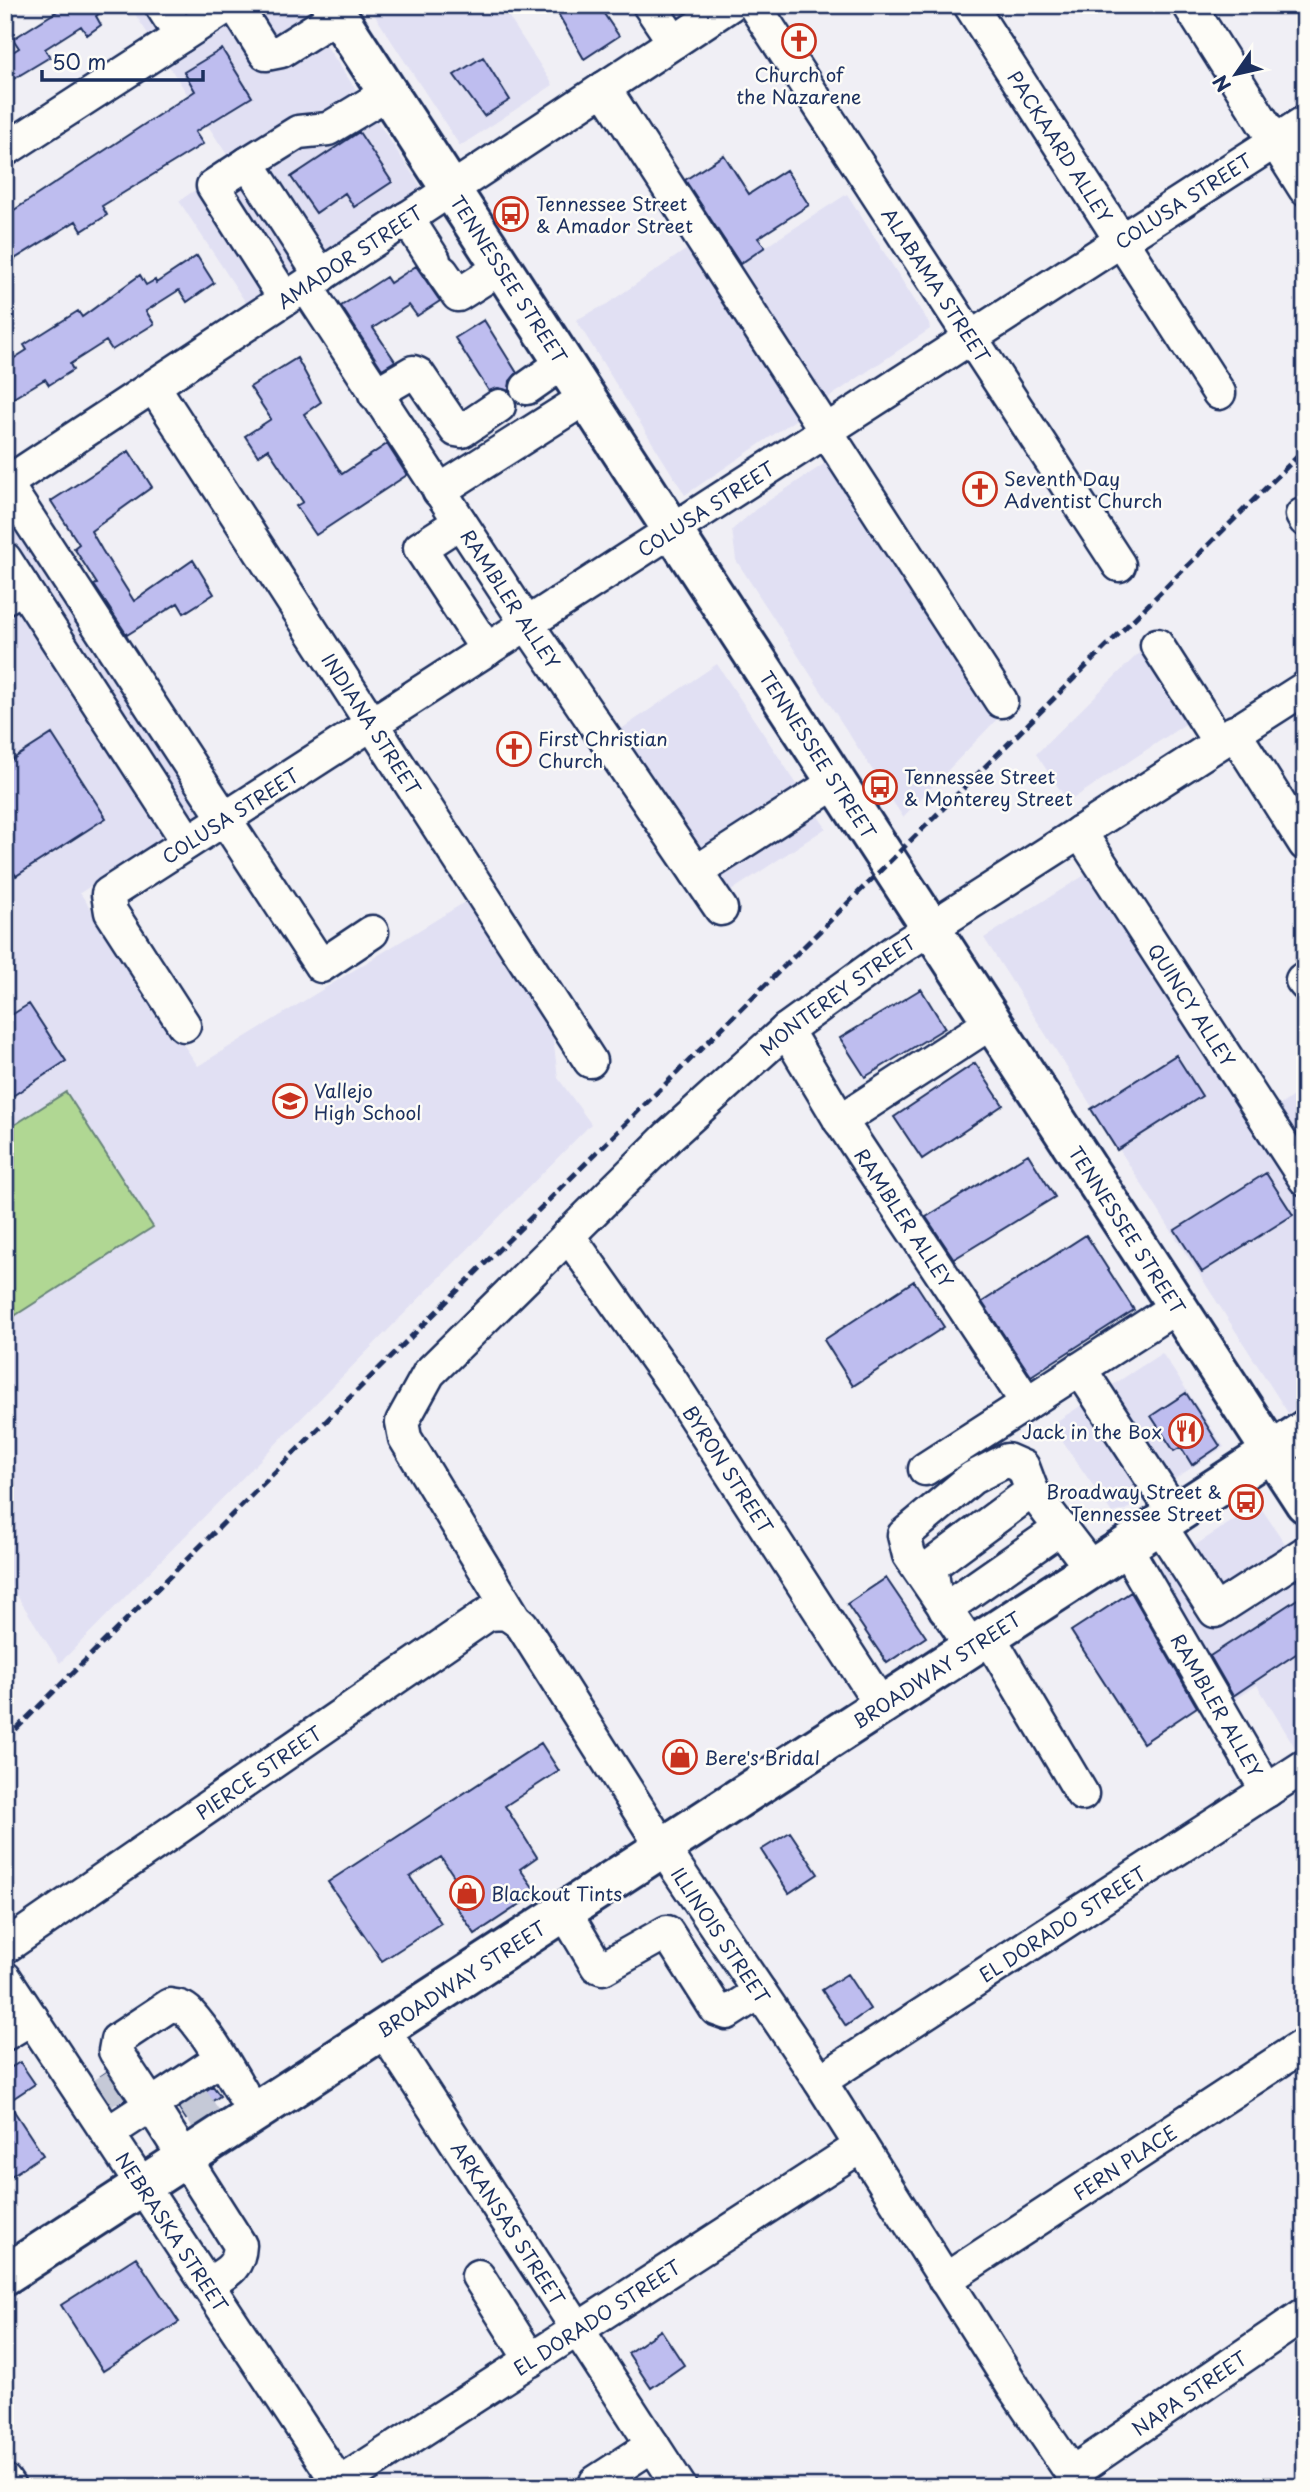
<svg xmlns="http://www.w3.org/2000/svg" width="1310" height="2492" font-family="'Playpen Sans',sans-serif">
	<rect width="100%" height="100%" fill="#f0eff5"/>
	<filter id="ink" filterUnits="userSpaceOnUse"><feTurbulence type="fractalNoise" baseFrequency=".0143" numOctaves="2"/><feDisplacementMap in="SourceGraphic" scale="14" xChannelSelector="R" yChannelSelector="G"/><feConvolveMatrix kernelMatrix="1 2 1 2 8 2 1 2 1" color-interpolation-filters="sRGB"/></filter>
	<g filter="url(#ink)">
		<path fill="#e1e0f3" d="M129,5H299L424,191L248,306L179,201L233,164Z
			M368,5H501L553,85L460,146Z
			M847,194L929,323L930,329L815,407L728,271Z
			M690,247L798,418L685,495L576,320L607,304Z
			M833,458L998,718L903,817L736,560L732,530L756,509Z
			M5,499L213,806L80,893L198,1066L465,902L553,1037L558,1078L591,1124L60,1663L5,1577Z
			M1145,647L1190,721L1068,802L1036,754Z
			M717,664L826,828L719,899L608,738Z
			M1093,870L1257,1121L1305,1088V1402L1288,1413L984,938Z
			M1162,1353L1224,1447L1126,1510L1112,1513L1051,1425Z
			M1254,1507L1261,1508L1305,1573V1755L1301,1757L1257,1685L1228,1705L1148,1576Z"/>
		<path fill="#b0d793" stroke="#668378" stroke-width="2" d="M66,1092L153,1227L5,1322V1131Z"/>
		<path fill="#bebdef" stroke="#1b2f5e" stroke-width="2" d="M67,5H111L96,16L101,25L87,35L81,26L45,49L50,57L5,84V57L19,48L13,39Z
			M553,5H598L619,36L584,59Z
			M222,49L252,97L195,132L203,144L102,206L107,215L82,231L76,221L5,265V216L195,91L184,72Z
			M483,57L510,100L484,116L454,75Z
			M359,132L392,182L354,207L345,193L316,213L291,177Z
			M724,155L749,194L786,170L809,205L758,238L765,247L740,264L685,180Z
			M197,256L214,283L187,302L179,290L146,311L154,324L112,350L106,341L70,364L73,370L49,385L45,379L5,403V364L27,350L24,345L78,311L82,317L140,275L146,285L155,280L156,283Z
			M416,266L440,301L417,316L409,305L373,328L395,361L382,369L341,306L386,277L390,283Z
			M484,320L517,373L510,381L509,391L498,388L489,391L455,338Z
			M297,358L321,402L304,414L342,474L387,444L407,475L316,535L296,506L303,502L268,449L258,456L245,436L271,419L250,387Z
			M129,451L152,487L91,531L102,550L134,601L193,560L214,594L184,613L178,603L127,635L94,585L97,584L74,548L79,544L51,501Z
			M52,734L106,818L16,876L5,859V764Z
			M921,989L945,1028L865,1077L840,1038Z
			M29,1004L66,1061L5,1101V1019Z
			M1176,1055L1202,1096L1117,1150L1091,1109Z
			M975,1063L1003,1105L922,1159L894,1117Z
			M1028,1154L1055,1197L954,1259L926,1217Z
			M1266,1173L1293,1215L1202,1272L1175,1230Z
			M1086,1235L1134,1310L1031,1376L982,1302Z
			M914,1281L944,1327L853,1386L824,1340Z
			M1186,1393L1220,1446L1192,1465L1181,1447L1174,1451L1151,1416Z
			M886,1578L926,1637L887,1663L847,1604Z
			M1131,1592L1197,1707L1143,1743L1071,1631Z
			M1305,1594V1648L1233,1696L1210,1656Z
			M541,1743L559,1771L505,1806L537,1857L520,1869L537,1893L475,1934L451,1899L464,1891L441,1857L410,1877L441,1923L382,1961L328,1882Z
			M790,1832L818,1874L789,1893L761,1850Z
			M847,1974L870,2009L846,2026L822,1990Z
			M20,2062L35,2084L8,2102L43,2155L5,2180V2071Z
			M107,2072L125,2100L119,2104L101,2076Z
			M213,2086L220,2096L186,2119L179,2108Z
			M136,2257L179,2322L103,2371L61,2305Z
			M661,2330L684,2365L651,2388L628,2353Z"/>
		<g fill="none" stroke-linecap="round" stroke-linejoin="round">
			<path stroke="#c5c9d7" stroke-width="32" stroke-dasharray="32 16" stroke-linecap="butt" d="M105,2073L123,2101
				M184,2115L217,2093"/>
			<g stroke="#1b2f5e" stroke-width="37">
				<g id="minor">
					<path d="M161,5L181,36"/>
					<path d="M235,5L266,54L281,51L338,15"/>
					<path d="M649,5L674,42"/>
					<path id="s1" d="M754,5L1119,565"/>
					<path id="s2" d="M970,5L1219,393"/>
					<path d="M1189,5L1305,189"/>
					<path d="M604,88L1001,701"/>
					<path d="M5,150L229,5"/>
					<path d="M248,163L298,132L328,129L389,92"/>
					<path d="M407,218L434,260"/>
					<path d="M442,272L458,295L502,267"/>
					<path id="s3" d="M306,286L527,624L721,909"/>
					<path d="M285,299L213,186L248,163L321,276"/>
					<path id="s4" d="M154,387L590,1061"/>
					<path d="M527,388L564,362"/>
					<path d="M375,394L413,372L418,374L456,430L462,431L499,406"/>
					<path id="s5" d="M5,484L730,5"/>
					<path d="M6,484L321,966L372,932"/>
					<path d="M439,491L587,397"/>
					<path d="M1302,515L1305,520"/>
					<path d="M460,522L420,548L487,650"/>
					<path d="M5,559L23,587L6,597"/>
					<path d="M23,587L188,842"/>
					<path d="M1157,645L1219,742"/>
					<path d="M1234,732L1305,844"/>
					<path id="s6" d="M1080,832L1305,1179"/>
					<path d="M696,872L836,782"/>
					<path d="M1305,978L1302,980L1305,984"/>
					<path id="s7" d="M184,1025L111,912L108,894L1305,122"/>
					<path id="s8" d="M786,1030L838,1117L1027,1403"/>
					<path d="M840,1121L992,1022"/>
					<path id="s9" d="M568,1235L670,1379L881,1705"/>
					<path d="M1080,1369L1175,1514"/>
					<path d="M925,1469L1176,1307"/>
					<path d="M1032,1491L1091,1568"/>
					<path d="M1159,1524L1215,1611L1305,1553"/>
					<path id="s10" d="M1125,1546L1267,1791"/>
					<path d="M935,1593L909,1555L904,1535L972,1478L1007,1460L1023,1467L1032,1491L931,1566L935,1593L971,1646"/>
					<path d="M945,1609L1061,1528"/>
					<path d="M988,1635L1082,1794"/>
					<path d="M565,1912L597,1966L603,1968L667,1932L716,2009L727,2013L760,1992"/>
					<path id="s11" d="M5,1947L488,1614L505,1613L515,1619"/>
					<path id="s12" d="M5,1978L341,2487"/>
					<path id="s13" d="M384,2031L680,2487"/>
					<path d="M5,2034L32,2018"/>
					<path d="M220,2059L151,2105L115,2051L117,2040L170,2005C177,2006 184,2007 189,2013C213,2039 236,2084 255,2114"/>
					<path id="s14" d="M820,2081L1305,1766"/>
					<path d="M108,2133L151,2105L240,2245C239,2268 226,2273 208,2284"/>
					<path d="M478,2276L531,2360"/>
					<path id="s15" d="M945,2280L1305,2044"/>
					<path id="s16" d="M1072,2473L1305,2314"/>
					<path d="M5,2481L9,2487"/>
					<path id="s17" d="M334,2487L861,2146"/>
					<path d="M599,2487L596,2482L653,2445"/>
					<path id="s18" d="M1081,2487L1014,2388L820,2081L663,1848L522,1625L515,1619L405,1438L402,1422L429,1373L669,1136L786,1030L895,951L1305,688"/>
				</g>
			</g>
			<g stroke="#1b2f5e" stroke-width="44">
				<g id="major">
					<path id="s19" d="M331,5L1305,1503"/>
					<path id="s20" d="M5,2275L1305,1430"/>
				</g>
			</g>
			<use href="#minor" stroke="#fdfcf7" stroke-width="32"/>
			<use href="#major" stroke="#fdfcf7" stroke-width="38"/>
			<path stroke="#1b2f5e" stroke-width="5" stroke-dasharray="10 5" stroke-linecap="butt" d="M5,1740L1305,449"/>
		</g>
	</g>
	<defs>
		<g id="church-ring" transform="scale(1.75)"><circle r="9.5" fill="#fdfcf7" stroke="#c8321e" stroke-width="1.5"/><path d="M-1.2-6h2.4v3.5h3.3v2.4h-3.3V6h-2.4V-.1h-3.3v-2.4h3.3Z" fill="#c8321e"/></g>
		<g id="bus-ring" transform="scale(1.75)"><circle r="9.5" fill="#fdfcf7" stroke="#c8321e" stroke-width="1.5"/><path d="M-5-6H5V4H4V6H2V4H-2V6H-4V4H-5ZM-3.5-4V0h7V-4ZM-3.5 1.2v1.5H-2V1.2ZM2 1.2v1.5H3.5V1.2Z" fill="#c8321e"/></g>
		<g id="school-ring" transform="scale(1.75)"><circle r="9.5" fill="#fdfcf7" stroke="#c8321e" stroke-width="1.5"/><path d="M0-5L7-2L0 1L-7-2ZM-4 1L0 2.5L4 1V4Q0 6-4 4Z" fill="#c8321e"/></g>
		<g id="restaurant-ring" transform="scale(1.75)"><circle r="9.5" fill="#fdfcf7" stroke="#c8321e" stroke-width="1.5"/><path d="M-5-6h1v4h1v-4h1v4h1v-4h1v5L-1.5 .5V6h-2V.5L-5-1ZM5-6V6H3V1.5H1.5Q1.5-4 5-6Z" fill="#c8321e"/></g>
		<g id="shop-ring" transform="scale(1.75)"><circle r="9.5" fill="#fdfcf7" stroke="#c8321e" stroke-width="1.5"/><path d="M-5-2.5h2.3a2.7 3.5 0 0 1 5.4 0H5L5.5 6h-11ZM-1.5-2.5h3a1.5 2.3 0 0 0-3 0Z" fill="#c8321e"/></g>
	</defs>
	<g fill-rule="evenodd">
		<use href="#church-ring" x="799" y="41"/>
		<use href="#bus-ring" x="511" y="214"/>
		<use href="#church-ring" x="980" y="489"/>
		<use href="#church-ring" x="514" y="749"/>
		<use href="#bus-ring" x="880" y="787"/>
		<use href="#school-ring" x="290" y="1101"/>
		<use href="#restaurant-ring" x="1186" y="1431"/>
		<use href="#bus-ring" x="1246" y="1502"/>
		<use href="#shop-ring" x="680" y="1757"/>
		<use href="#shop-ring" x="467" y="1893"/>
	</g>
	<g text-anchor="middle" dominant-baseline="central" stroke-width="5" stroke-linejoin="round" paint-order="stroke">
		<g font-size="19" fill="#1b2f5e" stroke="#fdfcf7" text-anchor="start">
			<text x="799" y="74" text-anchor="middle">Church of<tspan x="799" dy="22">the Nazarene</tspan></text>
			<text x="536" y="203">Tennessee Street<tspan x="536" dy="22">&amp; Amador Street</tspan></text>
			<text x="1004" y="478">Seventh Day<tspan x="1004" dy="22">Adventist Church</tspan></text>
			<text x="538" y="738">First Christian<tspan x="538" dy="22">Church</tspan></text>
			<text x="904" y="776">Tennessee Street<tspan x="904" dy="22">&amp; Monterey Street</tspan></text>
			<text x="314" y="1090">Vallejo<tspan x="314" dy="22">High School</tspan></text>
			<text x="1162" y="1431" text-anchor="end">Jack in the Box</text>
			<text x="1222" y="1491" text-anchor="end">Broadway Street &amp;<tspan x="1222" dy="22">Tennessee Street</tspan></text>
			<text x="704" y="1757">Bere's Bridal</text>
			<text x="491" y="1893">Blackout Tints</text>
		</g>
		<g font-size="19" fill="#1b2f5e" stroke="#fdfcf7">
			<text stroke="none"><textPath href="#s2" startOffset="168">PACKAARD ALLEY</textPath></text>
			<text stroke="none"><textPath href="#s7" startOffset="1432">COLUSA STREET</textPath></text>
			<text stroke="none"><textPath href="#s5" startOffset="413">AMADOR STREET</textPath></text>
			<text stroke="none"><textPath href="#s19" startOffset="327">TENNESSEE STREET</textPath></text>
			<text stroke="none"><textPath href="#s1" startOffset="334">ALABAMA STREET</textPath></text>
			<text stroke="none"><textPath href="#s7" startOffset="864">COLUSA STREET</textPath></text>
			<text stroke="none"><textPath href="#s3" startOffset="374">RAMBLER ALLEY</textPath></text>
			<text stroke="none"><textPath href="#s4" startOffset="401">INDIANA STREET</textPath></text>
			<text stroke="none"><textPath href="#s19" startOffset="894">TENNESSEE STREET</textPath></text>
			<text stroke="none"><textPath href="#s7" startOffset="298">COLUSA STREET</textPath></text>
			<text stroke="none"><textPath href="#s18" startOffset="1878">MONTEREY STREET</textPath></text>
			<text stroke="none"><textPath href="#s6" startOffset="206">QUINCY ALLEY</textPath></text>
			<text stroke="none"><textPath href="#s8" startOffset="222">RAMBLER ALLEY</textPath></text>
			<text stroke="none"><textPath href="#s19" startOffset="1461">TENNESSEE STREET</textPath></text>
			<text stroke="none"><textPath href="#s9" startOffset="284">BYRON STREET</textPath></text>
			<text stroke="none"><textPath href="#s20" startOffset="1111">BROADWAY STREET</textPath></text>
			<text stroke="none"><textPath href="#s10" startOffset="184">RAMBLER ALLEY</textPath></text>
			<text stroke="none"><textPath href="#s11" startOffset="308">PIERCE STREET</textPath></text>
			<text stroke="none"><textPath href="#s14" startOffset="289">EL DORADO STREET</textPath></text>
			<text transform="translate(721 1935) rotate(56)">ILLINOIS STREET</text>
			<text stroke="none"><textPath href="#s20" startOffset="544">BROADWAY STREET</textPath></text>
			<text stroke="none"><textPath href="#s15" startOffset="215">FERN PLACE</textPath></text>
			<text stroke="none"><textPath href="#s13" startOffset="229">ARKANSAS STREET</textPath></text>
			<text stroke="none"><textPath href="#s12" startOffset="304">NEBRASKA STREET</textPath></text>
			<text stroke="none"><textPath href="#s17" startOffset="313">EL DORADO STREET</textPath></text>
			<text stroke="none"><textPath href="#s16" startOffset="142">NAPA STREET</textPath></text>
		</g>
	</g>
	<rect width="1310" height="2492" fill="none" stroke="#fdfcf7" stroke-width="28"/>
	<rect x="14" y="14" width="1282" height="2464" fill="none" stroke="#1b2f5e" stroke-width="2.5" filter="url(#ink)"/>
	<g transform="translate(1236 74) rotate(236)" stroke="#fdfcf7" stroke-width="5" paint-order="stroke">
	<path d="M0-5L12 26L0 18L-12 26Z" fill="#1b2f5e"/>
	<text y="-10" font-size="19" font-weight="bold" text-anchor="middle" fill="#1b2f5e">N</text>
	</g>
	<path d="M42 70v10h161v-10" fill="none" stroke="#1b2f5e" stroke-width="3.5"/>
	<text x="52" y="70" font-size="21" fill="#1b2f5e" stroke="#fdfcf7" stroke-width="5" paint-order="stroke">50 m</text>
</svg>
